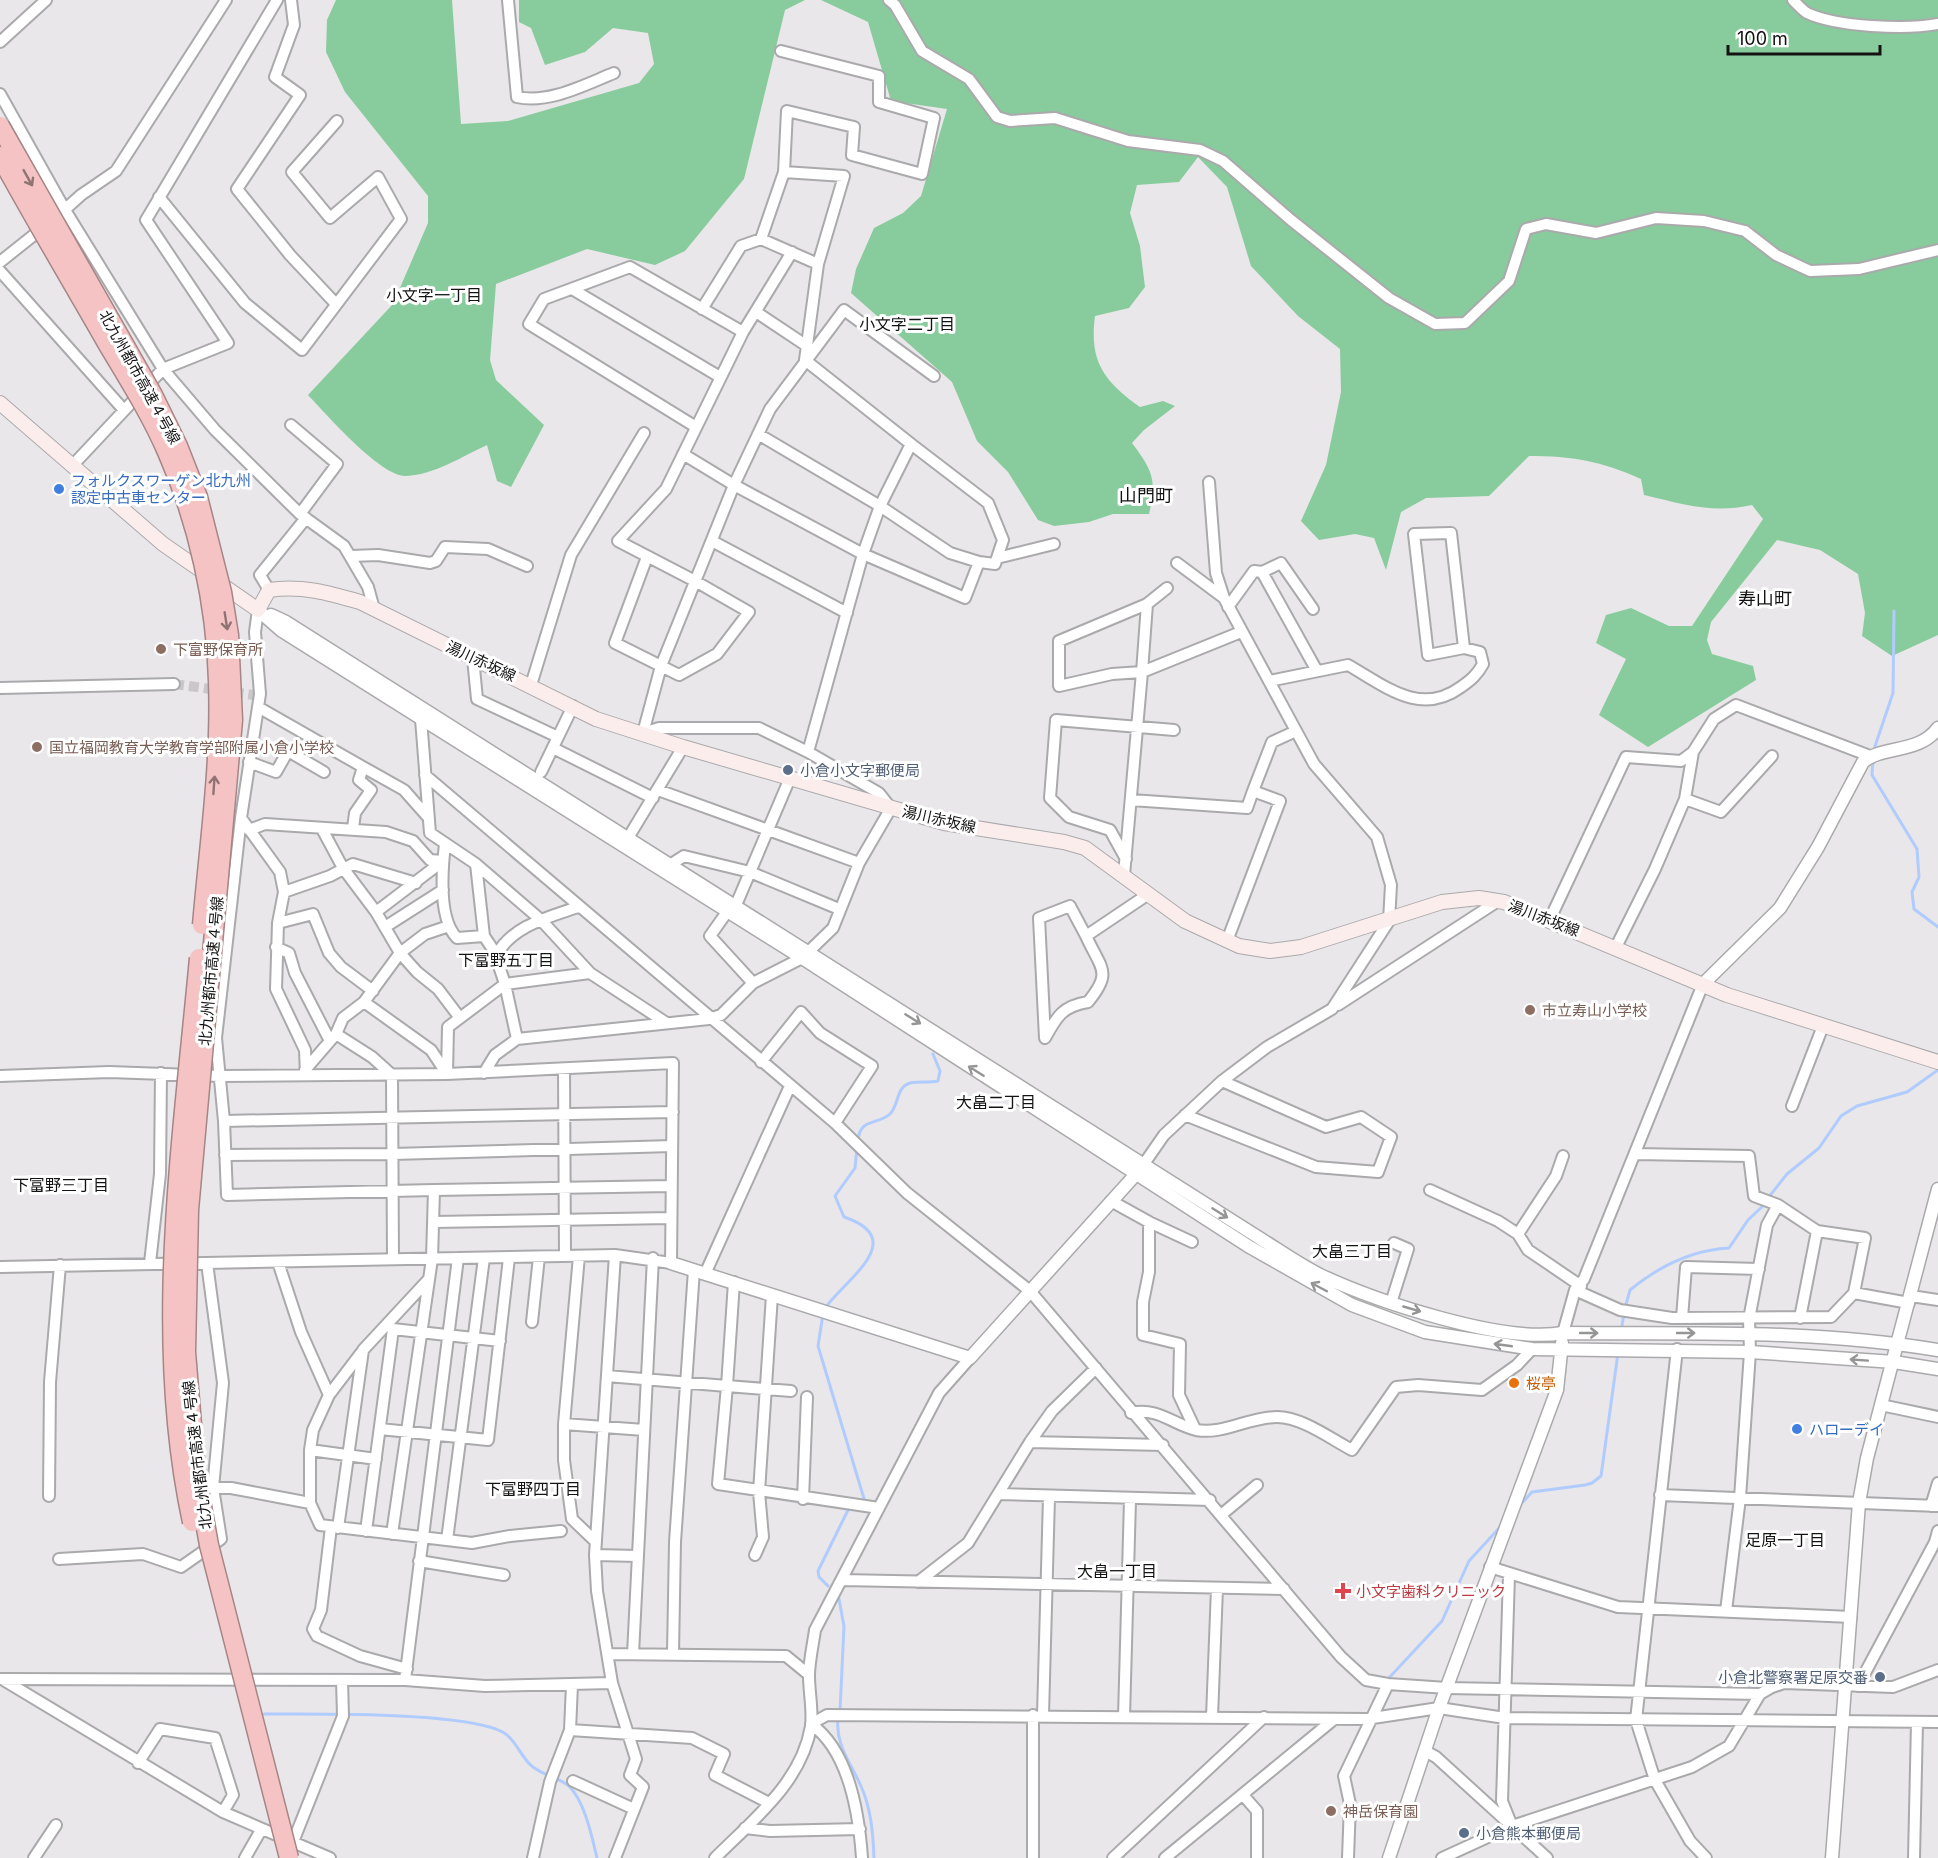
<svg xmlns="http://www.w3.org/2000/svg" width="1938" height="1858" font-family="Inter,'Noto Sans JP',sans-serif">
	<rect width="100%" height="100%" fill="#e9e7ea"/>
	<path fill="#88cc9d" d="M336,0H452L461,124L508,121L639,83L654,64L648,33L613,28L585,52L545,65L531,28L519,22V0H805L785,10L744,179L685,251L655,265L587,249L496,284L490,360L496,380L544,425L511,487L497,481L487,445C463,456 434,475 406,476C381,477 326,414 308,395L393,304L428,223V196L345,92L326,52L327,20Z
		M821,0H1938V635L1892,656L1862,636L1865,613L1858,574L1820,550L1777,540L1711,622L1707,640L1712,654L1753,666L1756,680L1648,747L1599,715L1626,659L1596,643L1606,615L1631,608L1669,626H1692L1763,519L1752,505C1712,514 1683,504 1644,495L1641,479C1601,461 1572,456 1529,456L1489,496L1426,498L1401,512L1386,570L1374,538L1355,534L1319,540L1301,521L1326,465L1341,392L1340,349L1298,316L1251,266L1227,187L1198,157L1179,182L1137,185L1130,213L1140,246L1145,287L1129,308L1095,316C1089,362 1104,381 1140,407L1163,401L1175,406L1144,430L1132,443C1153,471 1157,480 1149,514H1113L1089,522L1054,526L1038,520L1008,472L977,441L952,382L851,293L856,269L874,228L903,213L921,196L947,109L891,101L868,22Z"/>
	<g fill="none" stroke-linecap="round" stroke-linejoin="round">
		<path stroke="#b0ccfe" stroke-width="3" d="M1873,752L1893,693L1894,611
			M1873,759L1872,775L1917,849L1919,877L1912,892L1914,909L1938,927
			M858,1141C859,1118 878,1125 890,1114C899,1105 896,1087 910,1083C919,1081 928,1083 938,1081L940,1071L933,1054
			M1768,1198L1787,1174L1819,1148L1841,1116L1857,1106L1907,1092L1938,1070
			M825,1308C846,1279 910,1239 844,1217L835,1196L855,1168L857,1148
			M1625,1308L1630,1290C1658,1267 1692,1250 1729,1248L1748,1220L1765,1204
			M823,1314L818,1346L865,1502
			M1621,1331L1624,1314
			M1520,1505L1532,1492L1585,1485L1592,1483L1601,1476L1618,1353
			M828,1586L819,1577L818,1571L849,1508
			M838,1594L844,1626L840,1711
			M1387,1680L1442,1621L1469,1561L1501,1526
			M264,1714C308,1714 480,1711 507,1735C518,1744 522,1759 533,1767C543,1775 559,1778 569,1786C585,1802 592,1837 597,1858
			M838,1718C835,1744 850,1762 860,1784C871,1807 873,1833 874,1858"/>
		<path stroke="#c9c7ca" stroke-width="10" stroke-dasharray="10 5" stroke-linecap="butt" d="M174,684L254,695"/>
		<g stroke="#aaa9ab" stroke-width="14">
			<path id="minor" d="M291,0L294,25L275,77L300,95L237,189L290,255L336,304
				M508,0L517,97C549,104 584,85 614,73
				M889,0L895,5L922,51L969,79L997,117L1010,121L1055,118L1128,141L1200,150L1223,161L1291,220L1389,298L1435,324L1465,323L1509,281L1526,229L1546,224L1596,233L1656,218L1704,221L1745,231L1776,255L1810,271L1859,269L1938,250
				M1793,0C1797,4 1802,10 1807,13C1837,27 1906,30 1938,24
				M0,42L46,0
				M781,51L879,76V102L934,118L922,174L852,155L854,127L787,111L784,172L761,239L818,264
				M0,94L65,210L163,369L215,430L300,514L344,546L368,587L374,609
				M784,172L844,176L818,264L805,360
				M159,197L245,303L302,350L401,219L378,177L330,218L292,172L337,121
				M61,213L81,195L116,171L226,0
				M0,262L44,227
				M0,271L123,409
				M572,289L720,377
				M702,309L741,246L761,239
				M756,312L807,346
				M291,425L337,464L300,514
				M696,427L529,324L544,299L630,267L743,332
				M911,444L988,503L1003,540L995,564L979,562
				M683,454L734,485L863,554L965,598L979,562L950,553L880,506L758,434
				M72,466L163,369L228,343L146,220L277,0
				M1451,533L1464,648L1428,655L1414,534Z
				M712,541L847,613
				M351,556L378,555L430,563L436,561L445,547L488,549L527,566
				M647,557L615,643L679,675L717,654L749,612L695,581L618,541L666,489L743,332L792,252
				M997,558L1054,544
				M1177,563L1224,598
				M1262,572L1317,671
				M269,590L260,575L306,518
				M1147,604L1142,672L1112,674L1059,686V641Z
				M1147,604L1167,588
				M1228,607L1254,571L1262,572L1281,563L1313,609
				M258,610L255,632L260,694L241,818L280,872L284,892L278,923L276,989L305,1050L306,1075
				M473,658L477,699L558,737L541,772
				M1269,681L1348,665C1385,686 1420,717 1461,687C1471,680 1477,675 1483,664L1480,652L1464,648
				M531,685L571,555L644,433
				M0,688L174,684
				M258,707L363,767L359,780L371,790L355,813L353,828
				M421,719L430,833L476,864L541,920L590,973L665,1022
				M643,733L661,666L734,485L770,409L844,310L934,376
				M643,733L659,728H759L808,752
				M558,737L573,706
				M553,748L653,798
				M249,762L276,772L288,751L324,772
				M363,767L404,790L427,816
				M425,775L835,1123L907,1193L1030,1291L1341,1657L1366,1680L1388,1684L1447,1688L1760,1694
				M658,790L859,863
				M1685,799L1721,812L1772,756
				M1131,800L1247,808L1253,791
				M241,818L216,1038L224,1121L227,1195L434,1190L432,1259L392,1534
				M322,829L343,868L376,912L400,953L417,972L438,989L460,1018
				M249,830L265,824L386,832L413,841L430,860L443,861
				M625,843L683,747
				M445,844C442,870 438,919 457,938L484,936
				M1126,859L1110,830L1069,817L1050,798L1056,720L1174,730
				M476,864L484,936L494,951L505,984L517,1039
				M670,865L684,856L750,872L839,909
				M1124,875L1142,672L1241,632
				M284,892L330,876L353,864L416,883
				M376,912L443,861
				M727,912L710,936L753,983
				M733,912L790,778
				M1550,919L1626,757L1681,761L1693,752L1714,719L1736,705L1870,756
				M278,923L313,914L329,953L341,967L373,991
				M385,927L443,890
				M1086,936C1101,969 1113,972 1088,1002C1063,1006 1057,1016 1045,1038L1039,918L1070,906L1086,936L1147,895
				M1227,941L1280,801L1253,791L1272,742L1296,731
				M276,947L289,953L295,973L330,1041
				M1616,947L1655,869L1685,799L1693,752
				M496,956C511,926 549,917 578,907
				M364,1002L431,1050L447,1074
				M1338,1005L1498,901
				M336,1034L372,1057L392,1075L393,1259
				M761,1062L801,1012L820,1033L872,1066L835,1123
				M564,1069L565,1256
				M305,1070L336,1034L343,1018L364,1002L400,953L425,934L449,926
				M484,1073L495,1055L517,1039L709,1019L721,1015L753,983L802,958L833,928L859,863L891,808L879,793L808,752L863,554L880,506L911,444L805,360
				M447,1074L448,1027L505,984L590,973
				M0,1076L109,1072L220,1076L447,1074L673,1063L671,1263L615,1255L0,1267
				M1792,1106L1823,1026
				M1185,1115L1316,1167L1378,1172L1391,1137L1361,1117L1326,1127L1222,1081
				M224,1121L673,1112
				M1635,1154L1749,1156L1754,1196L1778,1205L1817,1231L1865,1238L1854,1293L1909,1303
				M225,1155L393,1154L672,1146
				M1139,1171L1164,1135L1222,1081L1267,1047L1332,1009L1389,921L1391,885L1377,837L1314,764L1224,598L1216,573L1209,482
				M434,1190L671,1186
				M1430,1190L1498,1221L1518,1234L1528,1250L1581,1286
				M1111,1201L1149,1222
				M433,1222L671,1218
				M1518,1234L1556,1176L1563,1156
				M1192,1242L1149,1222V1272L1143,1302V1335L1180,1344L1179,1395L1195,1429
				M615,1255L595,1555L597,1591L612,1683L636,1759L630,1775L643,1787L615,1858
				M579,1256L564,1424V1460L572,1519L596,1542
				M278,1262L301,1332L329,1395L313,1430L310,1450V1503L320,1525L472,1543L510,1536L561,1531
				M150,1263L160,1174L161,1073
				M705,1274L790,1086
				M734,1282L727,1386L791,1391
				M1575,1290L1620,1310L1672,1318L1831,1317L1854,1293
				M1911,1296L1938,1300
				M1391,1303L1408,1249L1394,1243
				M1682,1318L1686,1267L1759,1269
				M1800,1318L1817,1231
				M532,1322L539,1257
				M1563,1333L1575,1290L1584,1279L1703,984
				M1677,1349L1636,1720L1655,1780L1690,1841L1706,1858
				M607,1376L727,1386L718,1484L879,1508
				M329,1395L361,1353
				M1881,1405L1938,1417
				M1131,1413C1158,1407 1172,1424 1196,1430C1223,1435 1249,1417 1277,1417C1302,1417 1331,1439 1352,1450L1396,1387L1418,1385L1482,1390L1517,1365L1532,1349
				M564,1424L644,1430
				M380,1429L488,1440L509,1258
				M1030,1442L1163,1445
				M310,1450L376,1459
				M213,1488H231L310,1503
				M999,1494L1210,1500
				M1660,1495L1938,1506
				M49,1496L50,1382L60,1265
				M803,1499L807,1397
				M1931,1506L1938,1483
				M1221,1515L1257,1485
				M331,1527L321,1610L313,1629L317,1636L360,1656L407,1669
				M338,1528L363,1350L428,1280
				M366,1531L393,1329L500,1341
				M447,1540L484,1258
				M595,1555L638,1556
				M755,1555L763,1537L759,1492L772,1295
				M59,1559L143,1554L181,1567L221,1539L213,1488L223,1383L207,1263
				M419,1561L504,1575
				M1490,1567L1618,1607L1851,1617
				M1509,1575L1502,1801L1512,1826
				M842,1580L1284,1589
				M918,1582L968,1543L1030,1442L1052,1411L1096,1368
				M1726,1611L1740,1498L1750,1352L1749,1319L1767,1225L1778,1205
				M673,1653L675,1542L694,1270
				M609,1654L786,1656L808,1674
				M633,1654L653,1258
				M0,1679L405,1680L485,1686L612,1683
				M2,1679L223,1812L330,1858
				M405,1680L458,1258
				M1858,1686L1935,1542L1938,1531
				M1043,1715L1049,1497
				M1124,1717L1130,1500
				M1212,1717L1217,1588
				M811,1724L827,1715L1366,1719L1439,1708L1505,1718L1938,1722
				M811,1724C849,1751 859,1814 862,1858
				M570,1730L692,1738L724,1754L715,1775L769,1803
				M1425,1751L1436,1757L1547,1858
				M138,1763L160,1729L215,1738L233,1795L223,1812
				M573,1781L634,1809
				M1243,1795L1257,1811V1858
				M745,1828L770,1831L860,1829
				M293,1842L343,1716L342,1680
				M34,1858L56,1825
				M245,1858L261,1830
				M533,1858L550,1782L570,1730L572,1685
				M715,1858C753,1820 802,1782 811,1726C813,1710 809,1692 809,1676C809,1661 813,1645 815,1630L939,1393L970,1358
				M1033,1858V1715
				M1113,1858L1264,1717
				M1165,1858L1333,1720
				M1348,1858L1350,1804L1344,1776L1388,1684
				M1442,1858L1512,1826L1692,1767L1729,1746L1760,1694L1772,1687L1784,1683L1893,1687L1938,1670
				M1914,1858L1917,1722"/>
		</g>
		<g stroke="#aaa9ab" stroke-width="15">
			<path id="tertiary" d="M258,610L282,631L802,958L1248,1246L1352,1305L1425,1332L1532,1349L1750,1352L1894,1362L1938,1369
				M271,615L286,622L1261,1239C1280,1251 1300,1265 1320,1275C1376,1301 1503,1344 1563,1333C1688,1334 1814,1329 1938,1350
				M1703,984L1780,908L1818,847L1863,762C1883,745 1919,754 1938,728
				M671,1263L970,1358L1137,1173
				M1389,1858L1439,1708L1557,1390L1562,1343
				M1832,1858L1859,1503L1867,1458L1938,1189"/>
		</g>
		<g stroke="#aaa9ab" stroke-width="16">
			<path id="secondary" d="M0,403L163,544L258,610L269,590C301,585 329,593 360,602L596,719L683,747L944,823L1064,842L1085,848L1185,921L1239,946L1270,951L1301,947L1442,902L1479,898L1504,902L1727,995L1938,1062"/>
		</g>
		<use href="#minor" stroke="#fff" stroke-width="10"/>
		<use href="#tertiary" stroke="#fff" stroke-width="12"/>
		<use href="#secondary" stroke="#fceded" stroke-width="14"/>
		<g stroke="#a68586" stroke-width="21" stroke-linecap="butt">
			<path id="motorway-bridge" d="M0,126L153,395L178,446L198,497L222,592L229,635L233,720L189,1210L186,1352L196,1473L209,1545L289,1858
				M0,156C35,220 72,282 108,345C129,380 151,415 167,452C198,522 216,604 218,681C221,762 209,844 202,925
				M192,1522C152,1337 182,1144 199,958"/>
		</g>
		<use href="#motorway-bridge" stroke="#f5c3c3" stroke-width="18"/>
	</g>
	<defs><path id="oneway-shaft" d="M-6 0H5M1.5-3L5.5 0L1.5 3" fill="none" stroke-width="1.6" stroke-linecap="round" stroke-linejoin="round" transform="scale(1.5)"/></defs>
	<g stroke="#907474">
		<use href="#oneway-shaft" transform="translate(28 178) rotate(61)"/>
		<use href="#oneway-shaft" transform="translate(226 621) rotate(81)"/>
		<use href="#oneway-shaft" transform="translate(214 785) rotate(-86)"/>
	</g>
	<g stroke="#959595">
		<use href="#oneway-shaft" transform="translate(913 1019) rotate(32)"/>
		<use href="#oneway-shaft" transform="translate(976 1071) rotate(-148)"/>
		<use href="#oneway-shaft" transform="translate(1220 1213) rotate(32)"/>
		<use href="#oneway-shaft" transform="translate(1319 1287) rotate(-152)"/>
		<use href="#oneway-shaft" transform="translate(1412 1309) rotate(16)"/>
		<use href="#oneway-shaft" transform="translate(1589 1333)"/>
		<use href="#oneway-shaft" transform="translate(1686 1333)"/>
		<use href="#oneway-shaft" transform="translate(1503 1345) rotate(-172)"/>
		<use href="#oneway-shaft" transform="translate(1859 1360) rotate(-176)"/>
	</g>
	<g fill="#3f7fe0" stroke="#fff" stroke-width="2">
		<circle cx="59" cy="489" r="6"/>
		<circle cx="1797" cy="1429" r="6"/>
	</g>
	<g fill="#8d6e63" stroke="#fff" stroke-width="2">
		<circle cx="161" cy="649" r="6"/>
		<circle cx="37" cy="747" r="6"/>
		<circle cx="1530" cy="1010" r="6"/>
		<circle cx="1331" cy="1811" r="6"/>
	</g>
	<g fill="#5c6f8a" stroke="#fff" stroke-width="2">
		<circle cx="788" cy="770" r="6"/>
		<circle cx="1880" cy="1677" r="6"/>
		<circle cx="1464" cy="1833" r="6"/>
	</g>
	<circle fill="#e8710a" stroke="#fff" stroke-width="2" cx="1514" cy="1383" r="6"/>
	<path fill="#e0444e" stroke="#fff" stroke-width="2" d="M1340 1582h6v6h6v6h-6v6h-6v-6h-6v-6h6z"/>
	<g text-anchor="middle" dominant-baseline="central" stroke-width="6" stroke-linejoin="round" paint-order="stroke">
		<g font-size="15" fill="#141314" stroke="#fff">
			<text transform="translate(140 377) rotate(61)">北九州都市高速４号線</text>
			<text transform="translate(481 661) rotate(25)">湯川赤坂線</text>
			<text transform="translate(939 819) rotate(13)">湯川赤坂線</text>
			<text transform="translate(1544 918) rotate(21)">湯川赤坂線</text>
			<text transform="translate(211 971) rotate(-85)">北九州都市高速４号線</text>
			<text transform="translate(197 1455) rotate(-97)">北九州都市高速４号線</text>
		</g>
		<g font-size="15" fill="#366cbe" stroke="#fff" text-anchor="start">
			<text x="71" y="480">フォルクスワーゲン北九州<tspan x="71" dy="17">認定中古車センター</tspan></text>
			<text x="1809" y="1429">ハローデイ</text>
		</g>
		<g font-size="15" fill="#785e54" stroke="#fff" text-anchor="start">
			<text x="173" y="649">下富野保育所</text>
			<text x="49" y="747">国立福岡教育大学教育学部附属小倉小学校</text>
			<text x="1542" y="1010">市立寿山小学校</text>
			<text x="1343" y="1811">神岳保育園</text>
		</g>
		<g font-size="15" fill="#4e5e75" stroke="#fff" text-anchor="start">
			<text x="800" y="770">小倉小文字郵便局</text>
			<text x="1868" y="1677" text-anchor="end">小倉北警察署足原交番</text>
			<text x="1476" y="1833">小倉熊本郵便局</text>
		</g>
		<g font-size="15" fill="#c56008" stroke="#fff" text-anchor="start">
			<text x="1526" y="1383">桜亭</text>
		</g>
		<g font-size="15" fill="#be3a42" stroke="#fff" text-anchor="start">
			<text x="1356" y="1591">小文字歯科クリニック</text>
		</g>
		<g font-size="16" fill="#141314" stroke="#fff">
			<text x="434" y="295">小文字一丁目</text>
			<text x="907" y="324">小文字二丁目</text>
			<text x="506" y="960">下富野五丁目</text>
			<text x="996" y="1102">大畠二丁目</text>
			<text x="61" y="1185">下富野三丁目</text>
			<text x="1352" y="1251">大畠三丁目</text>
			<text x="533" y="1489">下富野四丁目</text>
			<text x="1785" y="1540">足原一丁目</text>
			<text x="1117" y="1571">大畠一丁目</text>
		</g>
		<g font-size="18" fill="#141314" stroke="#fff">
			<text x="1146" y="495">山門町</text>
			<text x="1765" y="598">寿山町</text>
		</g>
	</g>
	<path d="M1728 45v9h152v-9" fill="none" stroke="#141314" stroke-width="3"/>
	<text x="1737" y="45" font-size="18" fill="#141314" stroke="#ffffff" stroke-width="4.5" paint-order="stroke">100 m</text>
</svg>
